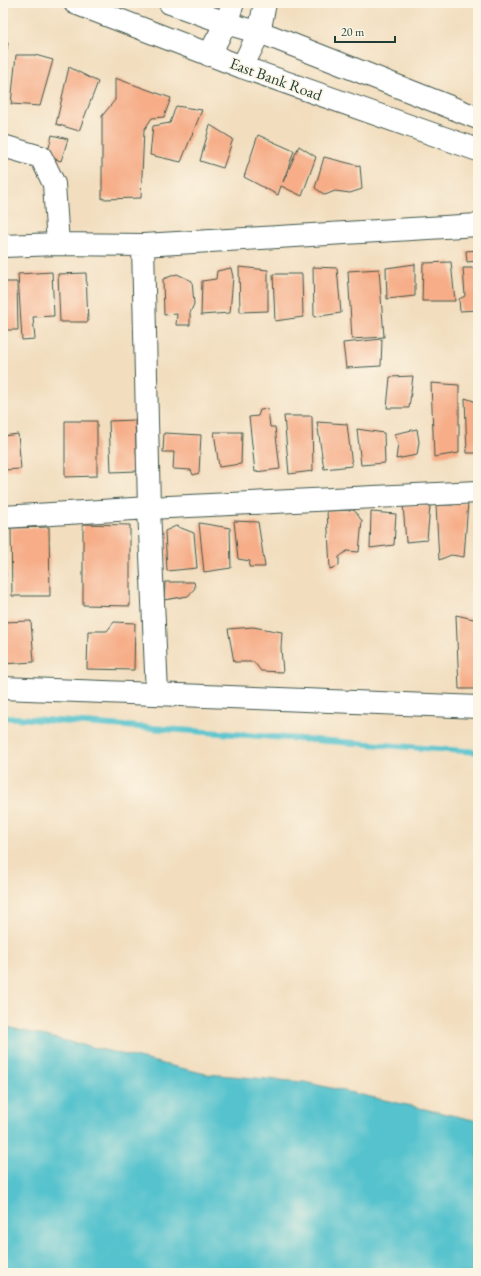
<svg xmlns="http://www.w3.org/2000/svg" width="481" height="1276" font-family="'EB Garamond',serif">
	<rect width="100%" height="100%" fill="#fcf5e5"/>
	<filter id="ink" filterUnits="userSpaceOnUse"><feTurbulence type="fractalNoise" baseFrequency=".025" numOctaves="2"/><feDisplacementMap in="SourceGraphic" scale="8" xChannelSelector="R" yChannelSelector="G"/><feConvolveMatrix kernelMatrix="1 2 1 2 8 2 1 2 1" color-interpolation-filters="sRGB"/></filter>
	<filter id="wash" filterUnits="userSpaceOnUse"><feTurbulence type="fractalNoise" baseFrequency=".012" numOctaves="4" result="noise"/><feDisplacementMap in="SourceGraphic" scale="16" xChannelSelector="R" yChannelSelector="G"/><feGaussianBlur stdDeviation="0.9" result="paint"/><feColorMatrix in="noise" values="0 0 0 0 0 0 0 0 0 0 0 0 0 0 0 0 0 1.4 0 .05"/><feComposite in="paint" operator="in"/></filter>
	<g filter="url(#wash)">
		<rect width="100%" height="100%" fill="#f2debf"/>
		<path fill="#55c2cd" stroke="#3a8080" d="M3,1026L206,1074L304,1082L478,1121V1273H3Z"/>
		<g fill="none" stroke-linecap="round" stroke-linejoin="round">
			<path stroke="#55c2cd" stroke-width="6" d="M3,717L478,752"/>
		</g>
		<g id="blocks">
			<path fill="#f6ad88" d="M3,42L8,43L4,66H3Z
				M16,55H35L53,60L40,106L11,104Z
				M69,67L98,82L79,131L56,124Z
				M115,78L171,98L164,117L152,118L144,130L141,198L102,199V116L115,100Z
				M176,106L202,110L181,162L150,155L153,126L170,123Z
				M210,125L233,139L223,168L200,161Z
				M52,135L68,139L61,161L47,156Z
				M258,135L294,151L283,182L299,146L316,157L302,196L281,186L278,195L244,177Z
				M324,157L360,166L362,189L350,193L335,191L325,195L315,188Z
				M478,250V261L467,262L466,251Z
				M451,262L455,301H422L423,263Z
				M415,264V296L387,299L386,268Z
				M239,267L268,270V311L240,312Z
				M313,267L337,268L341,313L314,317Z
				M231,268L233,277L230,313L201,315L202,281L216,279L217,271Z
				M463,268H478V310L460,311L459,299L465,296Z
				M379,269L384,337L352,339L348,271Z
				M52,272L54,316L33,317L35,339L22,340L18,274Z
				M86,273L88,322H60L58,274Z
				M177,274L192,281L194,304L190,313V325H176L177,314L164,315L163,279Z
				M273,274H302L303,317L275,321Z
				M3,282H17L18,330H3Z
				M382,339L381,366L346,368L343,343Z
				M413,376L409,408H387L390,377Z
				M431,383L459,385V453L434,457Z
				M465,398L474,401L478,411V453H467Z
				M268,409L270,427H275L280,469L255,472L249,417L258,416L260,410Z
				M284,416H312L313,471L289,474Z
				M135,420L137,471L111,472L109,421Z
				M65,421H97V476L65,477Z
				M317,422L347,424L352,466L324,469Z
				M357,429L384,433L385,463L361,465Z
				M417,429L419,442L417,455L396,459L398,443L394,434Z
				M214,432H242L241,464L219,467Z
				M164,433L201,435L199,473L193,475L191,470L173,469L174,452H163Z
				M18,434L21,469L3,470V436Z
				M468,502L464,557L451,555L439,560L436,505H452Z
				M403,505L430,506L427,540L406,542Z
				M475,507H478V548H477Z
				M354,510L362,521L359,552L347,551L339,557V566L330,569L327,511Z
				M371,512L396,514L394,545L370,548Z
				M234,521L258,522L265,567H249L250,561L238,559Z
				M199,523L230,528L231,568L204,572Z
				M83,524L130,525V606L83,605Z
				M176,526L194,533L197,568L167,571L165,531Z
				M49,527L50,596H12L11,528Z
				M3,555H4L6,576H3Z
				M165,582H194L195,588L188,596L164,600Z
				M456,615L478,620V689H459Z
				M31,621L34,662L3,664V622Z
				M114,622L135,623L134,670L87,669L88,631H107Z
				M253,627L282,632L281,648L283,672L261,671L254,662H234L228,629Z"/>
		</g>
	</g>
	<g filter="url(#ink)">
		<use href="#blocks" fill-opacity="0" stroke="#3f5549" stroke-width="1"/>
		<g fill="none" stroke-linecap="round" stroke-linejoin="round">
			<g stroke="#3f5549" stroke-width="24">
				<path id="street" d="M3,146L41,157L54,184L58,244
					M143,245L149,508L157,694
					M3,246L58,244L143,245L478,225
					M3,517L149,508L478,492
					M3,688L478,707"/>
			</g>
			<g stroke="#3f5549" stroke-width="24">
				<path id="secondary" d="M209,55L226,23L233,3
					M242,67L259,33L265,3"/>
			</g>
			<g stroke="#3f5549" stroke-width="24">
				<path id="primary" d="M75,3L242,67L478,150
					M170,3L226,23L270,36L478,118"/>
			</g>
			<use href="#street" stroke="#fff" stroke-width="22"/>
			<use href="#secondary" stroke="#fff" stroke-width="22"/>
			<use href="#primary" stroke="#fff" stroke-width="22"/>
		</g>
	</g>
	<g text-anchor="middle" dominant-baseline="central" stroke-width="3.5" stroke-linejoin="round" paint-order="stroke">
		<g font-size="16" fill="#1f3d34" stroke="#fcf5e5">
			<text transform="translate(276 79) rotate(20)">East Bank Road</text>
		</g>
	</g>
	<rect width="481" height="1276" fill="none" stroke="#fcf5e5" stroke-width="16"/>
	<path d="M335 36v6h60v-6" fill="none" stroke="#1f3d34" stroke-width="2"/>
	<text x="341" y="36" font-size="12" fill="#1f3d34" stroke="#fcf5e5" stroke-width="3" paint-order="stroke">20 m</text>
</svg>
